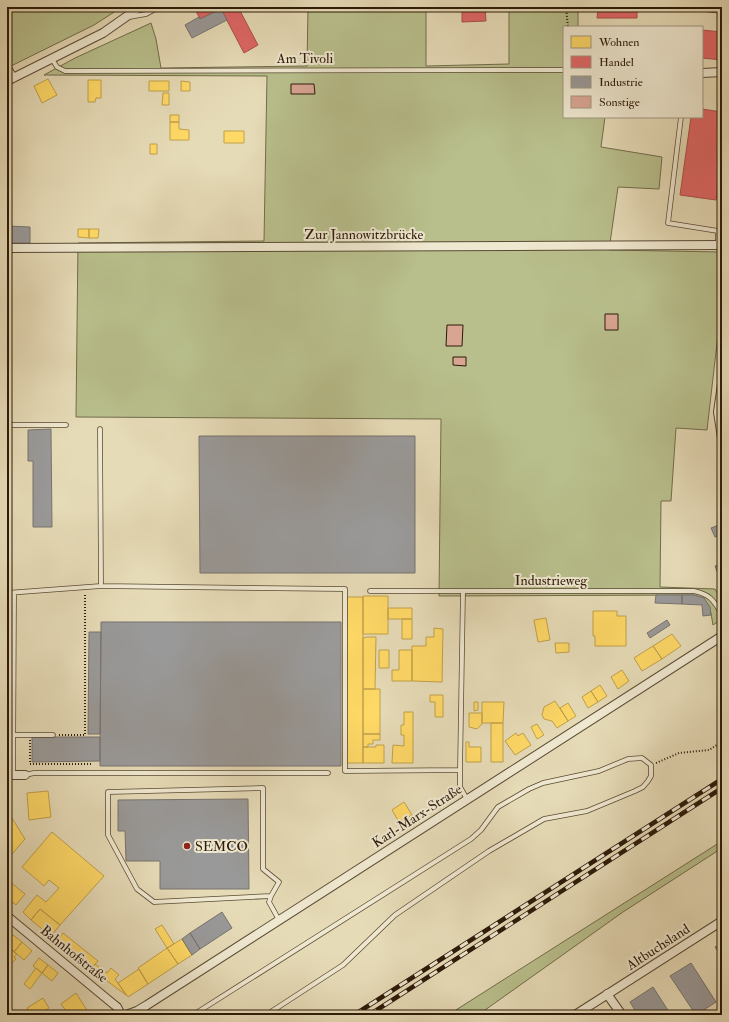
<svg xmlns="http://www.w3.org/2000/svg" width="729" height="1022" font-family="'IM FELL Double Pica',serif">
	<rect width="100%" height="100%" fill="#e6dbb7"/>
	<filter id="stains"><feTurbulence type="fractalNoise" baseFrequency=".005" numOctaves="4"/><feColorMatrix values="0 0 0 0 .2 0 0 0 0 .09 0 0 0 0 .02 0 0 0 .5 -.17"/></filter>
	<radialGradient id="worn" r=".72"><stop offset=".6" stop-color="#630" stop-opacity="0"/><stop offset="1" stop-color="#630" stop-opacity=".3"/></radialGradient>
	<path fill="#b8bf8c" stroke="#726c4a" d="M7,7H122L94,25L7,68Z
		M308,7H426V66L509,64V7H578V27H564V117H605L601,147L662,157L659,189L618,187L609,250L722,252V300L707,430L676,428L671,501H661L660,587L715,589L722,602V619L713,625C710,609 711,601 694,595L439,596L441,419L76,417L78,243L264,241L267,76L44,75L75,58L151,23L156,39L161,68L307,66Z
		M722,841V848L623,912L478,1015H448Z"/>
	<path fill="#ffd966" stroke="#c0a04a" d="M48,79L57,95L42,103L34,86Z
		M88,80H101V98H96L95,102H88Z
		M149,81H169V91H149Z
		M181,81L190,82V91H181Z
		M163,93H169V105H162Z
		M170,115H179V122H170Z
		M170,122H179V129L189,130V140H170Z
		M224,131H244V143H224Z
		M150,144H157V154H150Z
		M78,229H89V238L78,237Z
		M89,229H99L98,238H89Z
		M363,596H388V634H363Z
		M347,597H363V763H347Z
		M388,608H412V619H388Z
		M593,611H617V616H626V646H595V636H593Z
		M546,618L550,640L538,642L534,620Z
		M402,619H412V639H402Z
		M434,628L443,629L442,682L412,681V646H426V637H434Z
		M672,634L681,646L662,659L653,646Z
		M367,637H376L375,689H363V638Z
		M555,643H569V652L556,653Z
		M653,646L662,659L642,671L634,658Z
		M379,650H389V668H379Z
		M399,650H412V681H392V670H399Z
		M622,670L629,681L618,689L611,677Z
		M600,685L607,696L598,702L591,691Z
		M363,689H380V734H363Z
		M591,691L598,702L588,708L582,697Z
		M430,695H443V717H435V702H430Z
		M555,701L568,721L557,728L552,721L544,719L542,715L544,707Z
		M474,702H478V710L474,711Z
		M482,702H504L503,723H482Z
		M568,703L576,716L568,721L560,708Z
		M404,712H413V763H392L393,745L404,746V735H401V725H404Z
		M469,713H482V724L477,729L469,727Z
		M491,723H503V762H491Z
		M537,724L544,735L537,739L531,727Z
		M516,733L518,736L523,733L531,745L515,755L505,741Z
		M363,734H380V740H373V744H368V747H363Z
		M466,742H469V747H481V762H466Z
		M376,745H384V763H363V747H376Z
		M48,791L51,817L29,820L27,793Z
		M404,802L412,815L399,822L392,810Z
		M7,810L25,839L7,860V847L9,844L7,841Z
		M52,832L104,876L60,925L40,909L31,920L23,912L37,895L46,902L59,888L49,880L44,886L22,867Z
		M9,881L25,894L16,905L7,898V883Z
		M40,909L60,925L51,936L31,920Z
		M162,925L174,944L167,948L155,929Z
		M63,933L98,961L91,969L56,942Z
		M13,935L22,942L14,952L7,945V942Z
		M182,939L192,955L178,964L167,948Z
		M22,942L32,951L24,960L14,952Z
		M167,948L178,964L148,984L138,968Z
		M12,950L17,954L14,957L16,959L11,964L7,961V956Z
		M39,958L48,965L42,973L33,966Z
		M95,964L107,973L111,968L119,975L115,979L126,995L91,969Z
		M48,965L58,973L52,981L42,973Z
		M36,968L42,973L30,989L24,984Z
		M139,969L148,984L128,997L118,983Z
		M76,993L90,1015H69L61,1004Z
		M43,998L49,1008L38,1015H31L27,1008Z"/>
	<path fill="#e06666" stroke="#aa4f4a" d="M194,7H238L258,45L244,53L221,9L200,19Z
		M462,7H485L486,21L462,22Z
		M598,7H637V18H597Z
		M702,30L722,32V60L702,58Z
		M702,109L722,112V159L716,200L680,195L691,117H702Z"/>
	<path fill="#999" stroke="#78736e" d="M221,9L227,20L192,38L185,25L199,17L200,19Z
		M7,226L30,227V243H7Z
		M51,429L52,527H33V461H28V430Z
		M199,436H415V573H200Z
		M719,525L722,534L715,537L711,528Z
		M721,564L722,572L718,574L715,566Z
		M656,595H682V604L655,603Z
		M682,595H694L704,598L710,607L711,615L703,616L702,605L682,604Z
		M667,620L670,625L650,638L647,633Z
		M101,622H341V766H100Z
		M89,632H101L100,734H88Z
		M32,737H100V761L32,762Z
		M248,799L249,889H160V861H126L125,831H118V800Z
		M222,912L232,928L200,949L190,933Z
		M190,933L200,949L192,955L182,939Z
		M722,943V958L715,947Z
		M691,963L716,1002L696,1015L670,976Z
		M653,987L671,1015H638L630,1002Z"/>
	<path fill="#d9a593" stroke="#2c1a09" d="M291,84H314L315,94H291Z
		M605,314H618V330H605Z
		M447,325H463L462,346H446Z
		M453,357H466V366L453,365Z"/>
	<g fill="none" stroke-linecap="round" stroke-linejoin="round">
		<g stroke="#5a4a34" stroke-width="5.5">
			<path id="lane" d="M695,8L722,11
				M129,17L146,14L159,7
				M52,59L57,67L65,71L564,70
				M681,117L668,223L718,231V245
				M7,425H66
				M100,429L101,586
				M370,591H694C711,595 713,600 722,614
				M463,591L460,770V787L467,799
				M7,593L101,586L345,589V771L460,770
				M13,735H53
				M13,775L14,593
				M25,775L34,773H328
				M271,896L279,882L263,869V788L108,792V835L137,889L154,902L271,896L269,902L279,920
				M193,1015L471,839L481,830L498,807L529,789L543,783L599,771L628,759L642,758L651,765V776L648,781L643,787L635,791L587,811L544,819L489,851L395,915L343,965L266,1015"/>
		</g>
		<g stroke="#5a4a34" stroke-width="10">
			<path id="street" d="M7,68L13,78
				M702,73L722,72
				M7,81L103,33L140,7
				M7,248L722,245
				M722,384L718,412L722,438
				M7,775H25
				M7,916L112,1003L117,1007L121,1015
				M607,994L622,1015
				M126,1015L137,1011L147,1005L722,636
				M575,1015L722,921"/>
		</g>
		<path stroke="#2c1a09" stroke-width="2" stroke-dasharray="1 2" stroke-linecap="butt" d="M566,7L568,27
			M59,735H85V594
			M30,740V764H92
			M656,763L679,753L709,750L722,742"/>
		<use href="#lane" stroke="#efe8d0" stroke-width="4"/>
		<use href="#street" stroke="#efe8d0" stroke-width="8"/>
		<g stroke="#2c1a09" stroke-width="4.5">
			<path id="rail" d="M354,1015L722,779
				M369,1015L722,788"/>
		</g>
		<use href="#rail" stroke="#efe8d0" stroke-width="3" stroke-dasharray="9" stroke-linecap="butt"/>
	</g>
	<circle fill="#8f2418" stroke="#efe8d0" stroke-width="1.5" cx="187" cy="846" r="4"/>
	<g text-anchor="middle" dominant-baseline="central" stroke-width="4" stroke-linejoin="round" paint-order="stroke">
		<g font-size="14" fill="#2c1a09" stroke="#efe8d0">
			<text x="305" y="58">Am Tivoli</text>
			<text x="364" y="234">Zur Jannowitzbrücke</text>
			<text x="551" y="580">Industrieweg</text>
			<text transform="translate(417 816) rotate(-33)">Karl-Marx-Straße</text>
			<text transform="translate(658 947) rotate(-33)">Altbuchsland</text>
			<text transform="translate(74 954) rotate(39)">Bahnhofstraße</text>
		</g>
		<g font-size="14" fill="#2c1a09" stroke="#efe8d0" text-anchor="start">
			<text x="195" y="846">SEMCO</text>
		</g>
	</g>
	<rect width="729" height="1022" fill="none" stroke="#e6dbb7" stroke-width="24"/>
	<rect x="8" y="8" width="713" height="1006" fill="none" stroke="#2c1a09" stroke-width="2"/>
	<rect x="12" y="12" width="705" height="998" fill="none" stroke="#2c1a09"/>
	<rect x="563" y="26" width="140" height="92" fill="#efe8d0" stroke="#a19680"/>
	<rect x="571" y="36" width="20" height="12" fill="#ffd966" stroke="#a19680"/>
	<text x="599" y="46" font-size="12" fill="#2c1a09">Wohnen</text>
	<rect x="571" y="56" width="20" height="12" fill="#e06666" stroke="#a19680"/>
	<text x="599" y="66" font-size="12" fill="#2c1a09">Handel</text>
	<rect x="571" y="76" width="20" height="12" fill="#999999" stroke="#a19680"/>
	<text x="599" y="86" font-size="12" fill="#2c1a09">Industrie</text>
	<rect x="571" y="96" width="20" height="12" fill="#d9a593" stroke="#a19680"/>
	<text x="599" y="106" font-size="12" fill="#2c1a09">Sonstige</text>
	<rect width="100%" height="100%" filter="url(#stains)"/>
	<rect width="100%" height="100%" fill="url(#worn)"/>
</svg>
